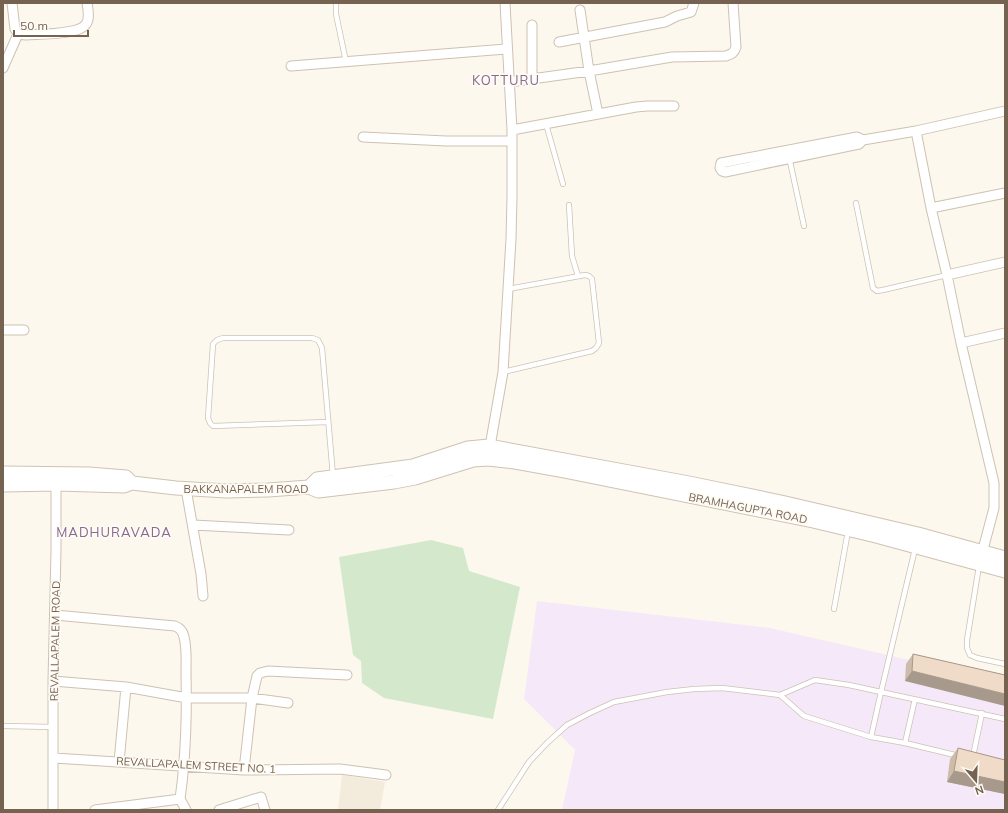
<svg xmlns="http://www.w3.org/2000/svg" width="1008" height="813" font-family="Mulish,sans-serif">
	<rect width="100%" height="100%" fill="#fcf8ed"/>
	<path fill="#f3ebdc" d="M342,775L385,782L380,810H338Z"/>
	<path fill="#f5e9f9" d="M537,601L770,628L1005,682V810H562L575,750L524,699Z"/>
	<path fill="#d4e9cc" d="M431,540L463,548L469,571L520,587L493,719L384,698L362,683L361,661L353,655L339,557Z"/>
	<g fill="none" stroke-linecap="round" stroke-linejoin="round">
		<g stroke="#cec1b3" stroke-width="6">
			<path id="lane" d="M336,3V14L346,62
				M546,124L563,184
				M789,157L804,226
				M856,203L873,288L877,291L883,290L947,275
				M569,205L572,256L578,276
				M503,372L592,351L596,348L599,343L592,279L589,276L585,275L508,289
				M328,422L213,426L210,423L208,418L213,344L217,340L223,338H312L318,340L322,348L333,476
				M915,549L881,692L1005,719
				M979,566L967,640V648L970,655L977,658L1005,664
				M834,609L848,531
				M3,726L53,727
				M871,737L905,743L959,756
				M905,743L915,699
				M973,756L982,713
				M498,810L529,762L547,743L567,725L590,713L614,702L667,692L694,689L722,688L780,695L815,680L849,685L881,692L871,737L804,716L780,695"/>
		</g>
		<g stroke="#cec1b3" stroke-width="11">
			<path id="street" d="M12,3L15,29L18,34L26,35C39,34 79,35 86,24C90,19 88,9 87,3
				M580,10L589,71L598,114
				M559,42L665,22L677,16L691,12L694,3
				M291,66L506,49
				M3,68L18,34
				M532,79V25
				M510,82L589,71L672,57L726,56C732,54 734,53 736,47L733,3
				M512,130L636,107L647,106H674
				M363,137L446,141H512
				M863,140L857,137L721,163L720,168L722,171L725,172L859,144L863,140L916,131
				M931,208L1005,193
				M947,275L1005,262
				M3,330H24
				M961,343L1005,333
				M489,452L503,372L511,239L512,197V130L505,3
				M186,489L201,574L203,596
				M193,525L289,530
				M981,557L994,508V483L961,343L947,275L931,208L916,131L1005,111
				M55,615L175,626C180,628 183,631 184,637C187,648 186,662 186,673C187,715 186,757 180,799
				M53,681L126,687L187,698H252L288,703
				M54,758L244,770L340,769L386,775
				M119,762L126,687
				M244,770L252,698L257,676L260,673L268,671L347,675
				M53,810V681L56,550V478
				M95,810L180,799L186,810
				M219,810L261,797L265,810"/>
		</g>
		<g stroke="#d0c2b1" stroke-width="15">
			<path id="secondary" d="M3,473L89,474L126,477L132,483L176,488L227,491L268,490L309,487L318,491L394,482L415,478L473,460L488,459L515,462L565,471L813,521L876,536L1005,571
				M3,485L56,484L124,486L132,483
				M309,487L317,479L413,466L468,448L489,446L689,483L781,502L918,534L1005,558"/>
		</g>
		<use href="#lane" stroke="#fff" stroke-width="4.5"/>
		<use href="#street" stroke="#fff" stroke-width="9"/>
		<use href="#secondary" stroke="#fff" stroke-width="13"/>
	</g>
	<path fill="#cebcab" d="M913,654L1005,675L905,681L906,664Z
		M958,748L1005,760V794L947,782L950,759Z"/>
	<path fill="#a7998b" d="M912,671L1005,694V706L905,681Z
		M954,771L1005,782V794L947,782Z"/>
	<path fill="#efdbc7" stroke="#a7998b" d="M913,654L1005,675V694L912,671Z
		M958,748L1005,760V782L954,771Z"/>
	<g text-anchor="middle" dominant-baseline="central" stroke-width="3.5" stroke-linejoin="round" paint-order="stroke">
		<g font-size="11" fill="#766251" stroke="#fefbf4">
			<text x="246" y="489">BAKKANAPALEM ROAD</text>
			<text transform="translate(748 508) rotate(11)">BRAMHAGUPTA ROAD</text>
			<text transform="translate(55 641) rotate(-89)">REVALLAPALEM ROAD</text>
			<text transform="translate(196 765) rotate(3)">REVALLAPALEM STREET NO. 1</text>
		</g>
		<g font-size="13" letter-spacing="1" fill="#886991" stroke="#fefbf4">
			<text x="506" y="80">KOTTURU</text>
			<text x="114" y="532">MADHURAVADA</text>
		</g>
	</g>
	<rect width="1008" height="813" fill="none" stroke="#766251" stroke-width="8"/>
	<g transform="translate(976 781) rotate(161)" stroke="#fefbf4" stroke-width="3" paint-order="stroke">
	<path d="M0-3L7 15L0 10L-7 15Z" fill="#766251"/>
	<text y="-6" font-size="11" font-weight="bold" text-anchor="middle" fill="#766251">N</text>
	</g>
	<path d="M14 30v6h74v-6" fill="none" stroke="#766251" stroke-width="2"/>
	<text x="20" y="30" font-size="12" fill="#766251" stroke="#fefbf4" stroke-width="3" paint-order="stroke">50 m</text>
</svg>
